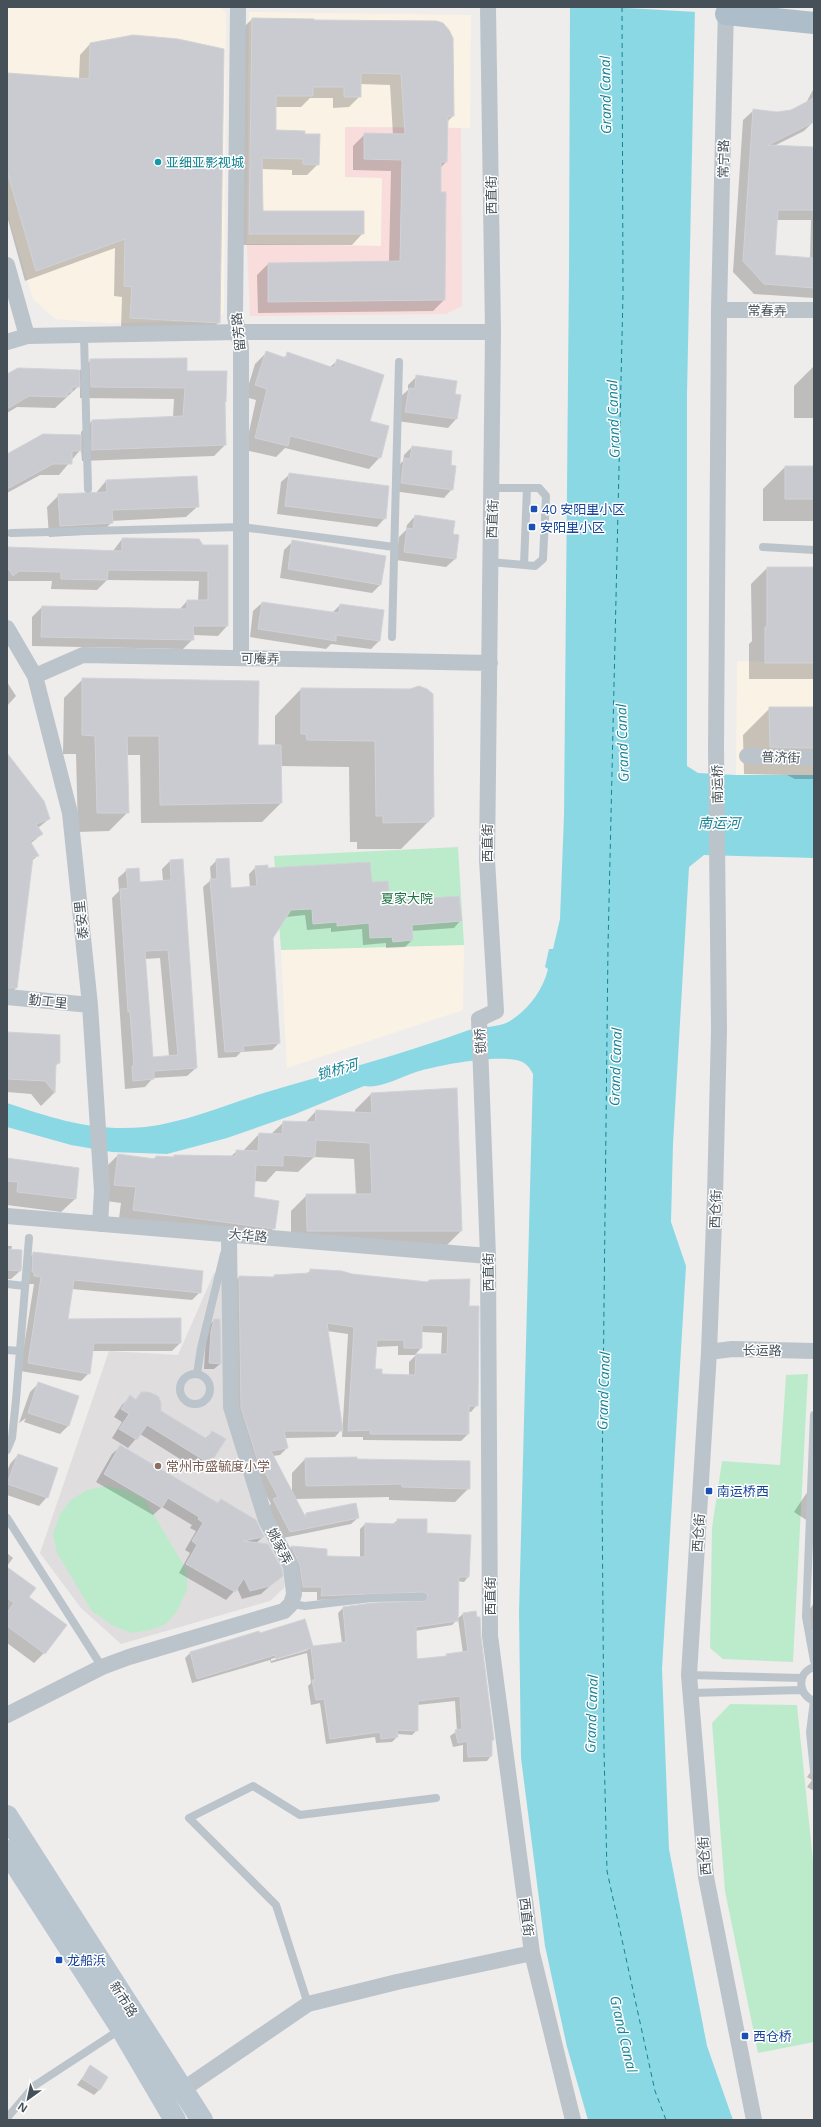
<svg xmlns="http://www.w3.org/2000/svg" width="821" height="2127" font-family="'Open Sans','Noto Sans SC',sans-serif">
	<rect width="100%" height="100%" fill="#efecec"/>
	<path fill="#faf2e5" d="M7,7H220L226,13L224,312L217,321L107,323L55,319L33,299L7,211Z
		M249,12L471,15L470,128L345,127L382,178L381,246L247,244Z
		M737,661L814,663V775H736Z
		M464,945L463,1010L287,1068L281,950Z"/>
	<path fill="#dfdddd" d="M214,1273H223L229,1409L288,1565L284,1588L270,1601L121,1644L81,1608L40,1553L109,1351L178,1355Z"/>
	<path fill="#f8dddc" d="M345,127L461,128L462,306L446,314L250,316L247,244L381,246L382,178L345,177Z"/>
	<path fill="#bcebcb" d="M458,847L464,945L281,950L274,856Z
		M808,1374L793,1662L723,1659L710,1648L712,1528L722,1461L780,1465L786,1375Z
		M106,1486L126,1490L145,1500L187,1571V1590L177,1611L166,1624L150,1630L131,1633L112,1625L92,1611L57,1553L53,1534L60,1514L71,1500L87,1490Z
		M730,1704L797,1705L814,1870V2042L758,2053L725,1891L712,1723Z"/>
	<path fill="#8bd8e5" d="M570,7H695L687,395V766L698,773L736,775H814V858L704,855L689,867L673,1144L671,1222L686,1266L662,1669L669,1849L707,2046L733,2120H588L567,2047L545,1946L521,1758L519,1613L533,1074C530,1068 526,1063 520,1061C497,1054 439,1065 416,1072C400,1077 381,1089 364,1086L293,1115L227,1138L167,1154L112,1152L71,1145L7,1127V1103C55,1119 94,1132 145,1127C187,1122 227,1104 267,1092C335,1072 403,1054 469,1030C482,1026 499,1028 510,1021C529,1009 543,990 548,969L545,967L549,949H553L560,919L564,815L569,270Z"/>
	<path fill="#efecec" d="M609,7H697V12Z"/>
	<path fill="#0003" fill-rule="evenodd" d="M252,19L313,21L436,22L453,116L447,122L446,162L440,168L444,300L433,311L258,313L257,275L268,264L389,262L391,171L353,170V146L365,134L393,135L390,85L360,84V96L349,107L333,108V98H310L301,107H275V131L304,135L318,164L307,175H292V170L261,169L262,212L363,233L352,245H238L241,30Z
		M90,44L219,322L208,333L121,328L122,297L114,296L115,248L25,281L7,216V74L79,80L80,55Z
		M814,88V121L804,131L774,146L814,148V298L754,294L733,272L743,120L754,110L777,113L791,111L806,103ZM776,220H811L810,259L774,256Z
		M266,353L283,358L288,354L330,367L337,361L368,422L380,457L369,469L285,448L276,457L245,450L256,400L245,397L255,364Z
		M91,360L185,372L224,403L225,445L214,456L82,461L81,449L59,475H40L7,493V455L81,436V432L92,421L173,417L174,399L80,398V385L55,408L17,407L7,413V376L19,369L79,371Z
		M814,366V418H794V386Z
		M417,376L454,395L460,396L456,419L448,428L397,421L400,397L408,390V385Z
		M412,447L449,465L452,489L444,498L393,491L396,468L403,461L404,455Z
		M785,467H814V521H763V489Z
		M290,474L385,518L377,527L277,514L281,482Z
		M106,481L198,506L186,517L111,521V523L100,534L49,537L47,507L59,495L95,494Z
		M415,516L452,535L455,559L446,567L396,560L399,537L406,530L407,525Z
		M122,539L199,540L227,626L218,636L193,635V639L183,649L32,646V617L42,607L179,610L187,601H198L199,581L107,580L97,590L51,589L52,581H7V548L113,551Z
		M293,541L380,585L372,593L280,578L284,550Z
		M767,568H814V679H749V644L752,641L751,584Z
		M262,603L332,613L340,605L383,611L379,641L371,649L331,644L326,649L250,637L253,611Z
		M83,679L257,746H275V716L301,689L432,695L433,817L401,849H357V842H350L349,767L280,766L281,803L262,822L141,823L140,755H126L128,812L109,831L78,832L76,754H63L64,698Z
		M7,682L16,696L7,706Z
		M770,708H814V779H795L787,775L744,774L743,735Z
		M7,754L49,819L38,828L42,834L30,844L37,856L31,862L16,988L7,997Z
		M217,860L230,889L250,888L249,874L256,867L371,883L389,902L460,921L454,928L411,931L412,940L405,947L386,948V943L363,945L362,929L331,932V928L307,930L305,915L286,917L272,937L279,1043L272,1050L241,1052L236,1057L218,1058L203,887L211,880L210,867Z
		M170,861L196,1068L187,1076L153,1078L145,1087L125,1089L112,898L119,891L118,878L127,870L139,883L163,881L162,869ZM160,958L169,1056L152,1058L145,959Z
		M7,1033L59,1063L55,1066L54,1093L41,1106L31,1094L7,1092Z
		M371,1094L461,1231L446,1246L291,1247V1211L307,1195H356L354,1159L314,1157L298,1172L276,1171L266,1182L254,1181L253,1198L274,1228L258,1244L118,1226L121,1203L99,1200L102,1171L118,1155L153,1159L156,1157L172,1158L174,1156L230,1157L237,1151H243L259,1134H271L284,1122L305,1123L316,1111L355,1113V1110Z
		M7,1159L75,1199L61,1212L7,1205Z
		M7,1246H12L11,1250L20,1271L11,1279H7Z
		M34,1253L200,1292L192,1300L72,1289L67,1320L180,1343L172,1351H92L89,1373L81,1381L20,1371L34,1284H26V1261Z
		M311,1270L426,1283L429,1281L468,1307L477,1405L471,1412H468V1434L461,1441L363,1440V1437H342L348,1334L327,1331L341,1430L335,1437L285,1438L287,1448L280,1455L273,1456L292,1493V1473L305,1459L356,1460L469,1488L455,1502L389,1500V1497L295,1499L304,1516L307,1514L358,1518L351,1524L283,1538L267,1507L271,1504L255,1474L235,1415L233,1284L239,1277L273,1278L306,1274ZM421,1332L442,1333L441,1355H416L409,1362V1376L381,1375L374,1370L375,1347L398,1346V1355H415L421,1348Z
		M214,1320L220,1364L214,1369H204L206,1337L209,1326Z
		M39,1383L68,1426L60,1434L24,1422L26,1418L19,1423L30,1392Z
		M141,1393L160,1411L205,1439L212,1432L224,1440L209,1464L201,1472L140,1434L128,1448L112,1438L122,1422L114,1417L122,1405L130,1397L135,1400Z
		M121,1446L263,1537L256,1543L281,1576L261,1594L242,1599L237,1588L226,1600L179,1573L190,1553L185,1550L196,1531L190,1528L192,1525L162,1507L153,1515L96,1482L112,1454Z
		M18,1455L47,1497L39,1506L7,1495V1471L10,1464Z
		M814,1485V1525L794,1512L806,1494Z
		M398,1520L426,1534L468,1577L464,1582L457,1581V1619L463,1614L480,1637L493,1739L491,1742V1756L487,1761L463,1762V1745L453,1747L450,1736L457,1731L455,1701L417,1705V1730L412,1735L397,1734V1737L392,1742L376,1743L375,1737L326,1744L320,1703L311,1705L308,1686L311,1683L307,1653L271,1663L270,1660L192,1683L185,1658L190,1653L259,1632V1634L312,1647L342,1643L338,1613L343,1608L424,1603L423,1599L418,1596L317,1600V1592H298L287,1551L291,1547L326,1550L325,1557L360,1558V1529L365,1524H393ZM458,1619L463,1653L447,1655L444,1658L416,1660L415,1631L452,1625ZM308,1648V1650L271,1661V1659Z
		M7,1553L13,1558L7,1566Z
		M7,1568L44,1653L34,1663L7,1643Z
		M814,1603V1632L805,1626V1616Z
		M814,1767V1791L807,1787L812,1780L807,1777Z
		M90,2067L99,2090L94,2095L77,2085Z"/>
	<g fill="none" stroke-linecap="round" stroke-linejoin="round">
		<path stroke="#158294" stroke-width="1" stroke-dasharray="5 4" stroke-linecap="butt" d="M622,7L623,294L608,946L602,1487L604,1750L607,1871L655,2091L666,2120"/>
	</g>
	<path fill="#cacbd0" stroke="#d0d3d7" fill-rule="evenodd" d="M252,18L314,19V20L437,21L443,23L449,30L453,38L454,116H448L447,162H441V192H446L445,300L268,302V263L400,261L402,160L364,159V133L405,134L401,74L361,73V97H344V87H313V96H276V130L305,131V134H320L319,165L303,164V159L262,158L263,211H364V234H249Z
		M133,35L178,39L224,49L220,323L130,318L132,287L124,286L125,239L36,271L7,171V73L89,79L90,43Z
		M814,98V122L768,145L814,147V210H778L775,255L814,258V288L764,284L743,261L753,109L777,112L791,110Z
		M266,351L286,358L287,352L334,368L337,359L384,375L370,421L389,426L381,458L290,436L288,446L255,438L267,389L255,385Z
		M187,358V371H227L226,402H225L226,445L92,450V420L183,416L185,388L91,387L90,359Z
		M18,368L79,370L80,387H72V392H68L67,397L29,396L7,409V374Z
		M416,375L457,381L455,394L461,395L457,419L405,412L409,388L415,389Z
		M43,434L81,435V451H72V464H53L7,489V454Z
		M412,446L452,451L451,465L456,466L453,490L401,483L404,458L410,459Z
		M785,466H814V499H785Z
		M289,473L389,486L386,519L285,506Z
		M197,476L199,507L112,510L113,523L60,526L58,494L107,492L106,480Z
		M415,515L455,521L453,534L459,535L456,559L404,552L407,528L413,529Z
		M122,538L199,539L203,545H228V626H193L194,640L41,637L42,606L187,609V600H208V571L108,570L107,580L61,579V572L19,571L13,576L7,567V547L122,551Z
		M292,540L386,556L381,585L288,569Z
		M767,567H814V663H765V627H767Z
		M262,602L339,613L340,604L384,610L380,641L336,635V641L258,629Z
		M82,678L259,681L258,745H281L282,803L160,805L159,736H127L129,813H97L95,736L82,735Z
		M419,686L427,689L433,694L434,817H429V822L383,823V816H376L375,741L307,740L306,734H301V688L410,689Z
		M769,707H814V748L770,747Z
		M7,753L44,801L50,819L36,824L43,834L30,841L39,856L33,857L17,988H7Z
		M229,858L231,888L257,886L255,866L268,865V868L370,862L372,882L388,881L390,901L459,896L462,921L412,925L413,940L393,942L392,937L370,938L369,923L337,926V922L313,924L312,909L291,910L273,938L280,1043L243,1046L244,1051L225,1052L210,879H217L216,859Z
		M183,859L197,1068L154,1071V1079L133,1081L132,1066H134L130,1011L128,1012L120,889L128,888L126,869L139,868L140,882L171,880L170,860ZM168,950L178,1055L153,1057L145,951Z
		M7,1032L60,1035V1063H56L55,1093L45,1081L7,1079Z
		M457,1088L462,1231H307L306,1194H372L370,1143L316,1140L315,1157L283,1155V1166L256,1165L254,1197L279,1201L275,1229L133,1210L136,1187L114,1185L118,1154L155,1159L156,1156L174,1157V1155L236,1156V1150L258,1151L259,1133L282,1134L283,1121L315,1122L316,1110L372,1113L371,1093Z
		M7,1158L79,1168L76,1199L17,1192L18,1182L7,1181Z
		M7,1249L22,1250L21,1271L7,1270Z
		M33,1252L203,1271L201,1293L74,1280L68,1319L181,1318V1343H94L90,1374L28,1363L41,1277L34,1276V1272H32Z
		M310,1269L342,1271L352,1274L428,1282L429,1280L470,1279L469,1306H479L478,1406H469V1434H370V1430L348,1431L354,1327L327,1323L343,1431H284L288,1448L271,1451L306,1518V1513L356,1503L359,1518L290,1532L273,1499L278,1497L262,1467L260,1468L241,1408L239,1276L274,1277V1275L310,1273ZM422,1325L448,1326L447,1354H416L415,1375L382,1374V1369H375L377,1340H404V1348H422Z
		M214,1319H220L221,1364L209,1363L211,1331Z
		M38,1382L79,1396L69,1426L28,1413Z
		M141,1392H149L158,1396L161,1402V1411L207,1439L212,1431L226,1439L210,1464L147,1425L137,1440L119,1429L129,1414L121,1409L130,1395L136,1400Z
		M120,1445L218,1503L221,1499L256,1520L264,1537L243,1541L268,1544L282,1569L283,1576L270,1586L250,1591L244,1578L235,1592L186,1564L197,1545L192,1541L203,1523L198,1519L199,1517L168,1498L162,1508L104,1474Z
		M18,1454L58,1468L48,1498L7,1484Z
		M357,1457V1459L470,1461V1489L402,1487V1484L306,1486L305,1458Z
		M397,1519H427V1533L471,1535L469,1577H459L458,1621L416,1627L417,1659L447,1656L446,1654L468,1651L463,1613L476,1611L477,1617H480L481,1637L494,1740H492V1756L468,1757L467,1741L458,1743L455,1730L462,1729L460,1696L418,1701V1731L397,1730L398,1737L381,1739L380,1732L330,1739L324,1699L316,1700L312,1680H315L311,1648L276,1659L275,1655L197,1679L190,1652L259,1631L260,1633L305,1619L313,1646L346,1642L343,1607L372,1603L426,1601L428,1595L423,1592L321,1596L322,1587H303L300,1565L291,1546L327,1549V1556L365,1557V1523L397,1524Z
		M7,1567L36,1588L29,1597L67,1625L45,1654L7,1626V1613L14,1603L7,1598Z
		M90,2065L108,2077L100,2090L82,2079Z"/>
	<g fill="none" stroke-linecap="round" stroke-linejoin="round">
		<path stroke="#bbc4ca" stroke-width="8" d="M84,336L88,489
			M11,533L242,527L394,547
			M763,547L814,550
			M490,562L535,566L543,559L546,496L539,488H492
			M524,565L527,488
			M392,637L399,362
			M7,1284L25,1286
			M7,1350L20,1351
			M180 1389a15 15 0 1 1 30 0a15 15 0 1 1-30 0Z
			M197,1374L201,1348L224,1254
			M814,1415L806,1617L814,1661
			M7,1450L12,1438L16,1400L29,1238
			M7,1518L102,1667
			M291,1604L305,1606L372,1598L423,1597
			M814,1667C796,1673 798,1695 814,1701
			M689,1675L802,1678
			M691,1693L802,1690
			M814,1701L810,1732L814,1771
			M308,2004L276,1905L189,1818L253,1786L300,1815L436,1798
			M7,2118L34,2086L121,2029"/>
		<path stroke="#bbc4ca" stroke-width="16" d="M238,7L235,317L241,347V658
			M488,7L493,332L487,860L496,1011L479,1019L488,1256L490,1636L532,1953L573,2120
			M726,7L719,310L716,748L719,1030L715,1196L709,1352L689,1675L706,1877L754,2120
			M7,265L27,336
			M719,310H814
			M7,342L27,336L238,332H493
			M7,628L35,676L70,813L90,1005L102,1191L100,1224
			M35,676L83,655L490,663
			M747,756L814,758
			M7,997L90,1005
			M7,1216L488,1256
			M709,1352L732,1349L814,1351
			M7,1715L102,1667L129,1657L284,1611L291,1604L294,1594L291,1566L266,1520L231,1407L229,1234
			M182,2090L308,2004L397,1982L532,1953"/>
		<path stroke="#bac6cf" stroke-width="22" d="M7,1816L202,2120
			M7,1851L121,2028L175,2120"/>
		<path stroke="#adbdc9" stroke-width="22" d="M726,14L814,23"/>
	</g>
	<circle fill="#0f9aa8" stroke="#fff" stroke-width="1.5" cx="158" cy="162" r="4"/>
	<g fill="#1a4fb4" stroke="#fff" stroke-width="1.5">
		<rect x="530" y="505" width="8" height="8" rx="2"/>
		<rect x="528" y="523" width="8" height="8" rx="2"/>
		<rect x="705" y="1487" width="8" height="8" rx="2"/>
		<rect x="55" y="1956" width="8" height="8" rx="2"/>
		<rect x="741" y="2032" width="8" height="8" rx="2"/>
	</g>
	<circle fill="#8d6e63" stroke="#fff" stroke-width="1.5" cx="158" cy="1466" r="4"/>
	<g text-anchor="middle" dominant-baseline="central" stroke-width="3" stroke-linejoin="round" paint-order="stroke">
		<g font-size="13" fill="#465058" stroke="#fff">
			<text transform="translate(723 159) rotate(-89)">常宁路</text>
			<text transform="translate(491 195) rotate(-91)">西直街</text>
			<text x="767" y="310">常春弄</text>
			<text transform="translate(238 332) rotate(-96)">留芳路</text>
			<text transform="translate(492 519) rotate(-88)">西直街</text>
			<text transform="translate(260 658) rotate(1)">可庵弄</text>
			<text transform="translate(781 757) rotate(2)">普济街</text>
			<text transform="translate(717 784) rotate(-91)">南运桥</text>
			<text transform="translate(487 843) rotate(-90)">西直街</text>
			<text transform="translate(81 920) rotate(-96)">泰安里</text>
			<text transform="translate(48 1001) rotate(6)">勤工里</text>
			<text transform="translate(480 1041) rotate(-93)">锁桥</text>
			<text transform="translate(715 1209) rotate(-88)">西仓街</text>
			<text transform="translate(248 1235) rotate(5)">大华路</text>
			<text transform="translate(488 1272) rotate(-91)">西直街</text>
			<text transform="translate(762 1350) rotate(1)">长运路</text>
			<text transform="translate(698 1533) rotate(-86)">西仓街</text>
			<text transform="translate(280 1546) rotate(63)">姚家弄</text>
			<text transform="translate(490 1596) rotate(-90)">西直街</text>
			<text transform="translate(704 1856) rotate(-95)">西仓街</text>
			<text transform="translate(527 1917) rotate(83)">西直街</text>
			<text transform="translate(124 1999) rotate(57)">新市路</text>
		</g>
		<g font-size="13" fill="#0d838f" stroke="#fff" text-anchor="start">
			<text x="166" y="162">亚细亚影视城</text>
		</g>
		<g font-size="13" fill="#164399" stroke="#fff" text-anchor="start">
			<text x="542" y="509">40 安阳里小区</text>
			<text x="540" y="527">安阳里小区</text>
			<text x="717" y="1491">南运桥西</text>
			<text x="67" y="1960">龙船浜</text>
			<text x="753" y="2036">西仓桥</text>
		</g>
		<g font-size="13" fill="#1c7342" stroke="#fff">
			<text x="407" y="898">夏家大院</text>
		</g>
		<g font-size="13" fill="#785e54" stroke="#fff" text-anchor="start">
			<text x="166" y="1466">常州市盛毓度小学</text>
		</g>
		<g font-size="14" font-style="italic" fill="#158294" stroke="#fff">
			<text transform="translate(605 95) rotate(-91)">Grand Canal</text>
			<text transform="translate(613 419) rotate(-92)">Grand Canal</text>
			<text transform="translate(622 743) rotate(-92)">Grand Canal</text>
			<text x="719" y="822">南运河</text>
			<text transform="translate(615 1067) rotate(-88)">Grand Canal</text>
			<text transform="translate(337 1069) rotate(-16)">锁桥河</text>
			<text transform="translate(603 1391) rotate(-88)">Grand Canal</text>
			<text transform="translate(591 1714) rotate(-88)">Grand Canal</text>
			<text transform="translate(624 2034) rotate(77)">Grand Canal</text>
		</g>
	</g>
	<rect width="821" height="2127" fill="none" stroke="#465058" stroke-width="16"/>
	<g transform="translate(28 2099) rotate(213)" stroke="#ffffff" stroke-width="3" paint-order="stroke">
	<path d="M0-3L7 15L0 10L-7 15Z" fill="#465058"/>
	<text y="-6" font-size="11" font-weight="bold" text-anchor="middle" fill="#465058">N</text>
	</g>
</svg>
